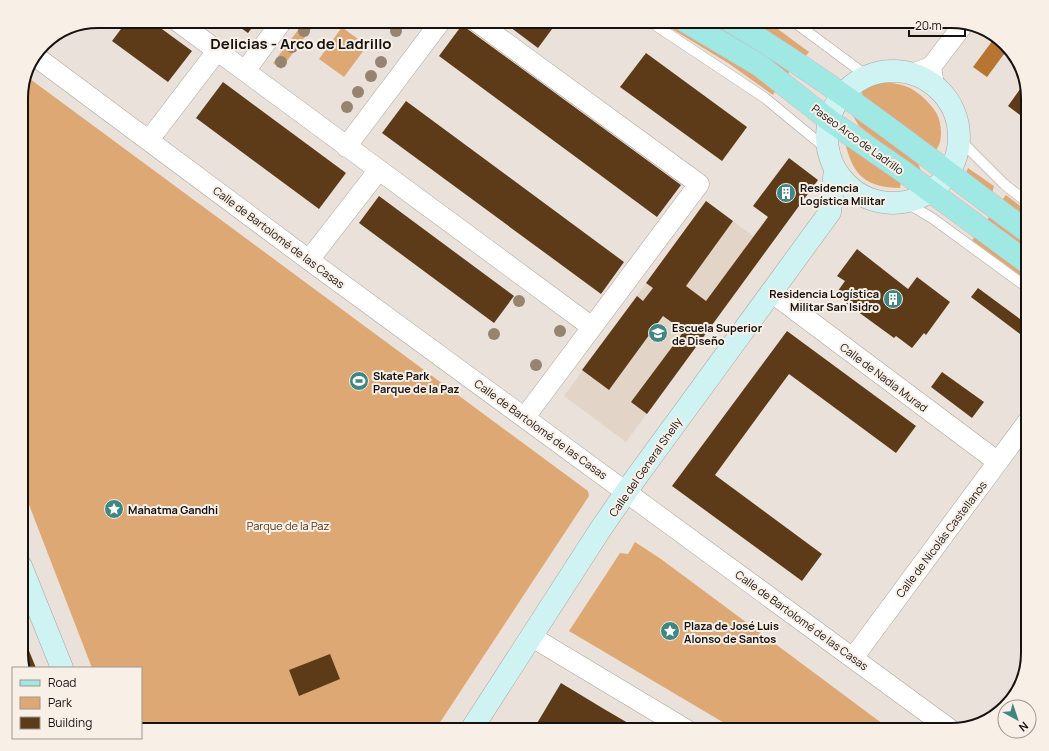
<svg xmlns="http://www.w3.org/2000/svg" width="1049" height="751" font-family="Manrope,sans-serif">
	<rect width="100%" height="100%" fill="#eae2da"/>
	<path fill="#e2d4c7" d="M706,201L753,236L768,217L782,229L626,442L564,396Z"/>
	<path fill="#dea875" d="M305,21H317L281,69L273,63Z
		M659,21H668L752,71L776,90L773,95L728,63Z
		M705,21H712L767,54L790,71L788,74Z
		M754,21H767L809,52L804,58Z
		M342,27L367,46L344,77L319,59Z
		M26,76L588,491L589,496L435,730H141V668H92L21,484V92Z
		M882,82C892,83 902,84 910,88C920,93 932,105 937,114C942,124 943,142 936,150L863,97L861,90L870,84Z
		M853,116L918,163L922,174L859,126Z
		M850,144L901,182L900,188C867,187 854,177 846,146Z
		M968,168L994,186L992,193L966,173Z
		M1006,195L1028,212V220L1002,200Z
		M989,217L1028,246V251L987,220Z
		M976,235L1028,274V281L972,240Z
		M635,542L661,559L891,730H736L569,631L620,553L628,554Z"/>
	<path fill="#b77531" d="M993,40L1007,50L987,77L973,67Z"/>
	<path fill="#5e3b18" d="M98,21H99L94,28L89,24Z
		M127,21H151L192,51L168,82L112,41Z
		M231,21H257L248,33Z
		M502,21H558L538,48Z
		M462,25L681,185L657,217L439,56Z
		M646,53L747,127L722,161L620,87Z
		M223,82L346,173L319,209L196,118Z
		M1023,85L1025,87L1028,97V121L1008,106Z
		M406,101L624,262L601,294L382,133Z
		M789,158L818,180L647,414L631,402L684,331L663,316L609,390L582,370L637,296L643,301L653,288L646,283L706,201L733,221L686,286L706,301L768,217L753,206Z
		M379,196L514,296L494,323L359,223Z
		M857,249L908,289L917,277L950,302L926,335L924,333L912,348L896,336L894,338L835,295L845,281L837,276Z
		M978,288L1028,325V340L971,297Z
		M787,331L916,426L896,453L789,374L715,475L822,554L802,581L672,486Z
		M942,372L984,402L972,418L931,387Z
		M21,631L36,668H24L21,658Z
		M330,654L340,679L299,696L289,670Z
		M561,683L604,709L640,730H533Z"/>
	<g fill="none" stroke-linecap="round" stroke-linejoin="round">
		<g stroke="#aca39c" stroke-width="11">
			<path id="lane" d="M649,21L765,98L828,150
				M793,21L867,76
				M958,138L1004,184L1028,203
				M905,202L932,218L1028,288"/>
		</g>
		<g stroke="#aca39c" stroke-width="21">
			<path id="street" d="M177,21L592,327
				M476,21L699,184L525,417
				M35,56L309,260L951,730
				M931,67L934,85
				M245,71L282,21
				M912,74L931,67L963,25
				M149,140L217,51
				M346,147L441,21
				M309,260L378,171
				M771,292L998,462
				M532,637L687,730
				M853,658L1028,421"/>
		</g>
		<g stroke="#aca39c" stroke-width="23">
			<path id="secondary" d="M827 137a66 66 0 1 1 132 0a66 66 0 1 1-132 0Z
				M21,566L62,668
				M471,730L600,530L635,479L830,212L835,170"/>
		</g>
		<g stroke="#c2c1c1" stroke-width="23">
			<path id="primary" d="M685,21L759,65L829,120L904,172L1028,263
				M730,21C835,83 930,160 1028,232"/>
		</g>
		<use href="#lane" stroke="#fff" stroke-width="10"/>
		<use href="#street" stroke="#fff" stroke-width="20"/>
		<use href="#secondary" stroke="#cff3f2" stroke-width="22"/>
		<use href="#primary" stroke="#a0e8e4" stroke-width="22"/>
	</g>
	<g fill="#968370">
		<circle cx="304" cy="31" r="6"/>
		<circle cx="396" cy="31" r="6"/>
		<circle cx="292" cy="47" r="6"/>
		<circle cx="281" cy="62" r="6"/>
		<circle cx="381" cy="62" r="6"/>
		<circle cx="371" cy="76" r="6"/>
		<circle cx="358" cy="92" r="6"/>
		<circle cx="347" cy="107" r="6"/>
		<circle cx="519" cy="301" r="6"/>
		<circle cx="560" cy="331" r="6"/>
		<circle cx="494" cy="334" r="6"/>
		<circle cx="536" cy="365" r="6"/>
	</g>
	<defs>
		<g id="building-disc" transform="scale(1)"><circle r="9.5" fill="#3f8783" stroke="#f8efe7"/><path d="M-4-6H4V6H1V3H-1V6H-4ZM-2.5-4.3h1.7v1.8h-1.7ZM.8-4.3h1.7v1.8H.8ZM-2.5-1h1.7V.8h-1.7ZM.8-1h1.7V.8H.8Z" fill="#fff"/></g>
		<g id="university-disc" transform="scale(1)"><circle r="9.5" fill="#3f8783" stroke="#f8efe7"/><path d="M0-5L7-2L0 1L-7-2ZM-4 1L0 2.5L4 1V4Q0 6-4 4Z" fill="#fff"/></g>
		<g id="stadium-disc" transform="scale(1)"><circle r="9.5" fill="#3f8783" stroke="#f8efe7"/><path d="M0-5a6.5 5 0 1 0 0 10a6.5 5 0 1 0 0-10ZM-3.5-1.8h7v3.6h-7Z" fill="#fff"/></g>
		<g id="sight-disc" transform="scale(1)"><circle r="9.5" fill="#3f8783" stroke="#f8efe7"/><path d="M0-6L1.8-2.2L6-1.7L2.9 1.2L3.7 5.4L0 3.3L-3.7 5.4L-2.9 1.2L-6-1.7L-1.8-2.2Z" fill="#fff"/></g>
	</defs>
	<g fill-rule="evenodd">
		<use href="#building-disc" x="786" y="193"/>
		<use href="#building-disc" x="893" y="299"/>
		<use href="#university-disc" x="658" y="333"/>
		<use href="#stadium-disc" x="359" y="381"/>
		<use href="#sight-disc" x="114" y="509"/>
		<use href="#sight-disc" x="670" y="631"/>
	</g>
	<g text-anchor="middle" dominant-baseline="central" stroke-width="4" stroke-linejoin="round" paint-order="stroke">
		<g font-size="11" fill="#151210" stroke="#f8efe7">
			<text transform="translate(858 139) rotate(36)">Paseo Arco de Ladrillo</text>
			<text transform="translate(279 237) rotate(37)">Calle de Bartolomé de las Casas</text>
			<text transform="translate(884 377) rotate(37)">Calle de Nadia Murad</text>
			<text transform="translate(541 429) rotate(36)">Calle de Bartolomé de las Casas</text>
			<text transform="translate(645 467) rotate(-55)">Calle del General Shelly</text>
			<text transform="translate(941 539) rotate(-53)">Calle de Nicolás Castellanos</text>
			<text transform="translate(802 620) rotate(36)">Calle de Bartolomé de las Casas</text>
		</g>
		<g font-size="11" font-weight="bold" fill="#151210" stroke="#f8efe7" text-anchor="start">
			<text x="800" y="187">Residencia<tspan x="800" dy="13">Logística Militar</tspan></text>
			<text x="879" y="293" text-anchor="end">Residencia Logística<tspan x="879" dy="13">Militar San Isidro</tspan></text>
			<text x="672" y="327">Escuela Superior<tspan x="672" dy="13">de Diseño</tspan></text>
			<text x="373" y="375">Skate Park<tspan x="373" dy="13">Parque de la Paz</tspan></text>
			<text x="128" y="509">Mahatma Gandhi</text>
			<text x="684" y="625">Plaza de José Luis<tspan x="684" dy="13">Alonso de Santos</tspan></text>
		</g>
		<g font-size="11" fill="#523519" stroke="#f8efe7">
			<text x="288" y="525">Parque de la Paz</text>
		</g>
		<g font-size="15" font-weight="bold" fill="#151210" stroke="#f8efe7">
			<text x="301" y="43">Delicias - Arco de Ladrillo</text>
		</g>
	</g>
	<path d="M0 0H1049V751H0ZM98 28H951A70 70 0 0 1 1021 98V653A70 70 0 0 1 951 723H98A70 70 0 0 1 28 653V98A70 70 0 0 1 98 28Z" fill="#f8efe7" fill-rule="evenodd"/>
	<path fill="none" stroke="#151210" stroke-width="2" d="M98 28H951A70 70 0 0 1 1021 98V653A70 70 0 0 1 951 723H98A70 70 0 0 1 28 653V98A70 70 0 0 1 98 28Z"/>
	<rect x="12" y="667" width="130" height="72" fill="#f8efe7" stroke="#9d9791"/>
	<rect x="20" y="680" width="20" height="6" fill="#a0e8e4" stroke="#9d9791"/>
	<text x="48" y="687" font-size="12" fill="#151210">Road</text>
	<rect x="20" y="697" width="20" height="12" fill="#dea875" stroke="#9d9791"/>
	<text x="48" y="707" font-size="12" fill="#151210">Park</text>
	<rect x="20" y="717" width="20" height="12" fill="#5e3b18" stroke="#9d9791"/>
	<text x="48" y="727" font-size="12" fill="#151210">Building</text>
	<g transform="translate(1017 719) rotate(140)"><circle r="19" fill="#f8efe7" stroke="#9d9791"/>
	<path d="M0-3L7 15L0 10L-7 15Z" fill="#3f8783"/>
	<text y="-6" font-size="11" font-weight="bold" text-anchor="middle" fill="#151210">N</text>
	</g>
	<path d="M909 30v6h56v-6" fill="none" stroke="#151210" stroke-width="2"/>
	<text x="915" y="30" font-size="12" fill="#151210" stroke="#f8efe7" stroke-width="3" paint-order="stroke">20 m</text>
</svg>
